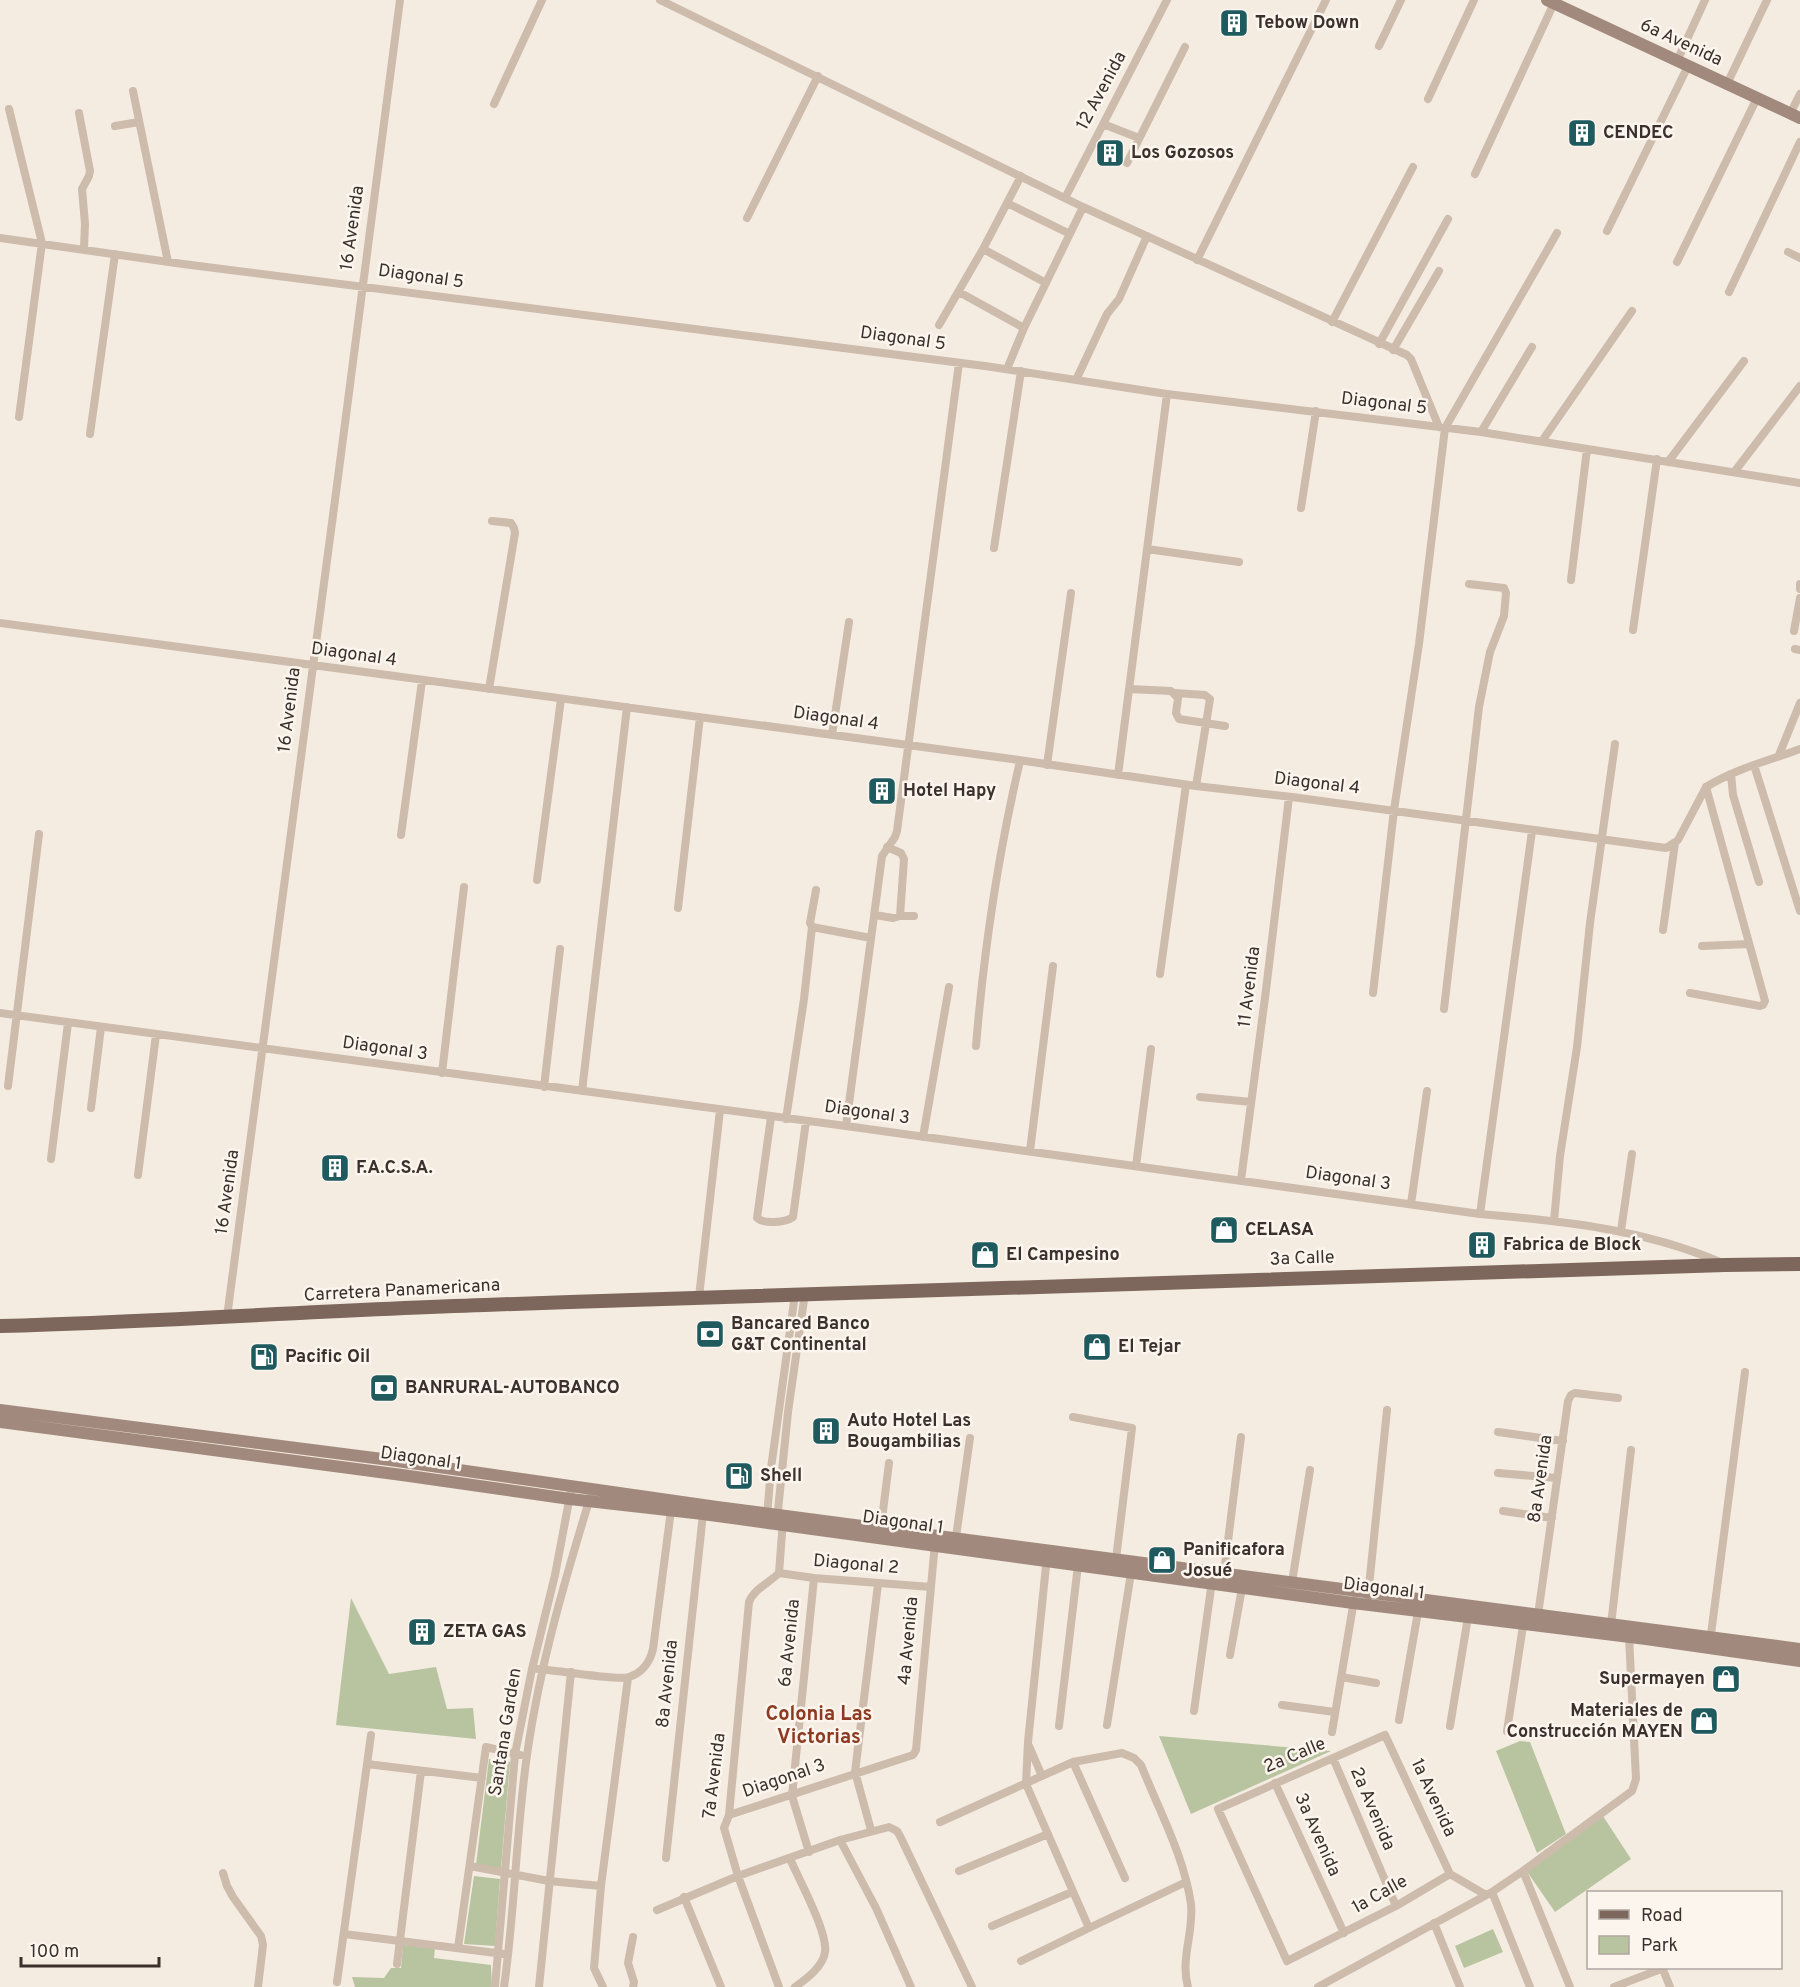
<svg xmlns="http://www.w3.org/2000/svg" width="1800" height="1987" font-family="Overpass,sans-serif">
	<rect width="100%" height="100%" fill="#f4ebe1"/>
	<path fill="#b8c4a0" d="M351,1598L389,1674L436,1667L447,1709L473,1708L476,1739L336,1725Z
		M1159,1736L1331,1751L1191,1814Z
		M1520,1741L1530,1742L1566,1834L1537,1853L1496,1751Z
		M489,1759L510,1762L501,1868L476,1865Z
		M1601,1813L1631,1859L1555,1912L1526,1870Z
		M474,1876L500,1879L495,1946L464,1944Z
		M1493,1929L1503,1952L1464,1968L1455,1946Z
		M403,1945L435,1948L434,1958L491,1965L492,1987H355L352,1977L384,1978L391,1968H401Z"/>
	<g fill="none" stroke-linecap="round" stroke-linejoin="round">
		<path stroke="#cdbbac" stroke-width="8" d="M660,0L1083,207L1407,355L1411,359L1439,427
			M1379,46L1401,0
			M1677,61L1705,0
			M1727,84L1767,0
			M133,91L168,262
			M1428,99L1474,0
			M494,104L542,0
			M9,109L42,243L19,417
			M79,113L90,171L89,176L82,189L85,224L84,248
			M1790,114L1800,94
			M1103,124L1139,138
			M115,126L139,122
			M1127,163L1185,47
			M1475,174L1554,3
			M1065,198L1167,0
			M1007,203L1070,234
			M747,218L818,76
			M1607,231L1688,66
			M0,238L183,264L985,366L1167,394L1481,432L1800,483
			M983,249L1046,283
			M1788,252L1800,258
			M1197,260L1326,0
			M1677,262L1757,98
			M959,292L1024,328
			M1729,292L1800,142
			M1332,322L1413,167
			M939,325L983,249L1021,176
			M1379,344L1448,219
			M1393,350L1439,271
			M1007,369L1024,328L1083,207
			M1076,380L1107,314L1119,299L1147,236
			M1481,432L1532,347
			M90,434L115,254
			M1542,441L1632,311
			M1668,462L1744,361
			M1735,471L1800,386
			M1301,508L1316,411
			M994,548L1021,371
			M1147,549L1239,562
			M1571,580L1587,449
			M1800,584V589
			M0,623L1012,759L1196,786L1292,797L1666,848L1678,840L1706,787
			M1633,630L1657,459
			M1794,631L1800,598
			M1795,649L1800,650
			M489,689L515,533L514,528L511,523L492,521
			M1129,689L1171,691L1178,698L1176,713L1179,719L1225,726
			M1175,693L1205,695L1210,699L1196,786
			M832,735L849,622
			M1779,755L1800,703
			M1047,765L1071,593
			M1754,765L1800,911
			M1731,774L1733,795L1759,882
			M1118,775L1167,394
			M1706,787C1735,769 1768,761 1800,749
			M401,835L422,681
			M887,847L901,853L904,859L900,916
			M537,880L561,699
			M816,890L810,923L812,927L871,938
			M678,908L700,717
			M875,915L893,918L900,916H914
			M1663,930L1675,843
			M1702,946L1749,944
			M1160,974L1186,785
			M1373,993L1394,810L1419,644L1445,428L1557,233
			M1690,993L1760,1006L1763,1005L1765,1001L1706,787
			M1444,1009L1479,707L1490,652L1504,616L1506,593L1504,588L1469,584
			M0,1013L846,1126L1480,1214C1563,1221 1642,1229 1720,1262
			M976,1046C984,949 998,855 1020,761
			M442,1073L464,887
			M8,1086L39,834
			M544,1087L560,949
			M582,1091L627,707
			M1200,1097L1251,1102
			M91,1108L101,1027
			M771,1117L757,1218C764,1224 785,1223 793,1217L806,1121
			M786,1119L804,999L812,927
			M846,1126L882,856L895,837L897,831L959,363
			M923,1137L949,987
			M1030,1151L1053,966
			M51,1159L68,1023
			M1136,1166L1151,1049
			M138,1175L156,1035
			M1241,1180L1266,990L1289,797
			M1411,1204L1427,1091
			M1480,1214L1532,831
			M1554,1221L1560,1156L1577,1047L1590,923L1615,744
			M1621,1231L1632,1154
			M699,1297L720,1110
			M227,1317C288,878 342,439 400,0
			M1073,1417L1132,1428L1116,1559
			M1498,1432L1563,1441
			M1498,1473L1557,1478
			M1503,1511L1552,1518
			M767,1516L771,1468L795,1294
			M777,1520L788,1412L805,1293
			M881,1527L889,1463
			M956,1537L970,1438
			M1047,1556L1028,1742L1026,1784L1089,1928L1186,1882
			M779,1573C769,1583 754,1589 749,1602L729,1815L724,1828L738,1876L779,1987
			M779,1573L814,1578L931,1587
			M779,1573L783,1520
			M1224,1573L1241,1437
			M1292,1582L1310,1470
			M1368,1596L1387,1410
			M1538,1615L1568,1401L1571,1395L1575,1393L1618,1398
			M1611,1625L1631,1450
			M1710,1642L1745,1372
			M1230,1655L1242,1588
			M538,1669C555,1670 619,1681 629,1677C642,1673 650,1662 653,1649L671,1510
			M1341,1677L1376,1683
			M1282,1705L1335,1712
			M1194,1711L1212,1581
			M1399,1720L1418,1612
			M1107,1725L1131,1573
			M1059,1726L1078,1565
			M1450,1726L1468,1617
			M1507,1731L1524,1619
			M1332,1732L1354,1600
			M1029,1746L1042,1776
			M1333,1758L1396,1906
			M1073,1762L1125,1878
			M367,1764L482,1778
			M1275,1783L1344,1933
			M729,1815L913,1755L916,1750L935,1543
			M940,1822L1073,1762L1122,1753L1134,1758L1141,1765C1159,1810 1184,1856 1191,1904C1194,1932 1180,1959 1188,1987
			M871,1830L855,1772L878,1584
			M840,1840L876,1908L911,1987
			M809,1852L792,1796L814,1578
			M666,1858L703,1514
			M790,1859C799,1879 828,1933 825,1952C823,1967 806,1979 795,1987
			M470,1866L549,1881L601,1886
			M959,1871L1048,1834
			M1523,1871L1570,1987
			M223,1873L227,1886L233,1897L261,1936L263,1945L258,1987
			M1450,1874L1385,1735L1218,1809L1287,1961L1396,1906L1450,1874L1486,1895
			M1492,1892L1530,1987
			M684,1897L721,1987
			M657,1910L738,1876L840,1840L889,1827L897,1831L900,1836L972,1987
			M1434,1923L1460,1987
			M992,1926L1072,1892
			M344,1934L504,1954
			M633,1937L628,1963L634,1982L633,1987
			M458,1948L486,1747L520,1755
			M1021,1961L1089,1928
			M397,1964L421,1771
			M337,1982L371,1735
			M495,1987L515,1754L532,1669L555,1575L572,1485
			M504,1987C515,1910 516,1832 527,1755C540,1663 566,1576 593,1488
			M539,1987L571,1672
			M603,1987L594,1968L601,1886L628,1678
			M1318,1987L1492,1892L1523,1871L1632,1791L1636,1779L1629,1636
			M1614,1987L1661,1969L1664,1972L1670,1987"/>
		<path stroke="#a18a7d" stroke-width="12" d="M1547,0L1800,118
			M0,1410L390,1460L717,1507L1800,1649
			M0,1422L402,1475L570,1499L703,1514L1353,1603L1646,1639L1800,1661"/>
		<path stroke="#7d675c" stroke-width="14" d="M0,1326C162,1322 323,1310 485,1305C898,1290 1311,1277 1725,1265L1800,1264"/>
	</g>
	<defs>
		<g id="building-square" transform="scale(1.5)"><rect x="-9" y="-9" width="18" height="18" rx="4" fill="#1f5a5e" stroke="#fbf5ee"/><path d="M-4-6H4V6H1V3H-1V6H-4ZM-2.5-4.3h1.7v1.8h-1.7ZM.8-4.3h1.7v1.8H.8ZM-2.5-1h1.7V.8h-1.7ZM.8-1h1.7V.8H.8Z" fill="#fff"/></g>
		<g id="shop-square" transform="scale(1.5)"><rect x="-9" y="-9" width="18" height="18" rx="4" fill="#1f5a5e" stroke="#fbf5ee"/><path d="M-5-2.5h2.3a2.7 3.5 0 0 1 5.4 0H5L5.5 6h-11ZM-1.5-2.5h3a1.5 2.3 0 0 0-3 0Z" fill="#fff"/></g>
		<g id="bank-square" transform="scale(1.5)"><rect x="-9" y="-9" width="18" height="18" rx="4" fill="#1f5a5e" stroke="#fbf5ee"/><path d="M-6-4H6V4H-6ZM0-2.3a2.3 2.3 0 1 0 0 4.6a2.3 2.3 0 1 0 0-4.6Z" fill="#fff"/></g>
		<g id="fuel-square" transform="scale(1.5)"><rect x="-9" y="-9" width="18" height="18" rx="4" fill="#1f5a5e" stroke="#fbf5ee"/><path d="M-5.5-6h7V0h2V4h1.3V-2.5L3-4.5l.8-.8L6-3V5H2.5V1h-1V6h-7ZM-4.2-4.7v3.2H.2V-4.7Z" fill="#fff"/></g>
	</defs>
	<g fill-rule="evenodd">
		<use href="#building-square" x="1234" y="23"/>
		<use href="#building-square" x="1582" y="133"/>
		<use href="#building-square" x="1110" y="153"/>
		<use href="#building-square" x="882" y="791"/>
		<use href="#building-square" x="335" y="1168"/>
		<use href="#shop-square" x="1224" y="1230"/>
		<use href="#building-square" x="1482" y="1245"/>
		<use href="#shop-square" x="985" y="1255"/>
		<use href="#bank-square" x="710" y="1334"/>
		<use href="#shop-square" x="1097" y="1347"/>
		<use href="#fuel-square" x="264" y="1357"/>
		<use href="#bank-square" x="384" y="1388"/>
		<use href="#building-square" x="826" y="1431"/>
		<use href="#fuel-square" x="739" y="1476"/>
		<use href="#shop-square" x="1162" y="1560"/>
		<use href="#building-square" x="422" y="1632"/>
		<use href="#shop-square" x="1726" y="1679"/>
		<use href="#shop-square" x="1704" y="1721"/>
	</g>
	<g text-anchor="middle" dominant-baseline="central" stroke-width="5" stroke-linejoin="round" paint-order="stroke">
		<g font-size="18" font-weight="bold" fill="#3b302b" stroke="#fbf5ee" text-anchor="start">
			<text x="1255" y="23">Tebow Down</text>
			<text x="1603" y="133">CENDEC</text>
			<text x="1131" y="153">Los Gozosos</text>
			<text x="903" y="791">Hotel Hapy</text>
			<text x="356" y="1168">F.A.C.S.A.</text>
			<text x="1245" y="1230">CELASA</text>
			<text x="1503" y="1245">Fabrica de Block</text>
			<text x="1006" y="1255">El Campesino</text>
			<text x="731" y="1324">Bancared Banco<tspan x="731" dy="21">G&amp;T Continental</tspan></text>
			<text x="1118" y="1347">El Tejar</text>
			<text x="285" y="1357">Pacific Oil</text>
			<text x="405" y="1388">BANRURAL-AUTOBANCO</text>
			<text x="847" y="1421">Auto Hotel Las<tspan x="847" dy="21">Bougambilias</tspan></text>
			<text x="760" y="1476">Shell</text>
			<text x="1183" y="1550">Panificafora<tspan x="1183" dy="21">Josué</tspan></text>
			<text x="443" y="1632">ZETA GAS</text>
			<text x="1705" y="1679" text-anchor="end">Supermayen</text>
			<text x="1683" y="1711" text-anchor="end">Materiales de<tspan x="1683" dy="21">Construcción MAYEN</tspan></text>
		</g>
		<g font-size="18" fill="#3b302b" stroke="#fbf5ee">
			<text transform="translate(1681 43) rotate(25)">6a Avenida</text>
			<text transform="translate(1102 91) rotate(-62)">12 Avenida</text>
			<text transform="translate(353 228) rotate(-82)">16 Avenida</text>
			<text transform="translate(421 277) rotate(8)">Diagonal 5</text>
			<text transform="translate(903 339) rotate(8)">Diagonal 5</text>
			<text transform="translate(1384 404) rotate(7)">Diagonal 5</text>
			<text transform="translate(354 655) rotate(8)">Diagonal 4</text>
			<text transform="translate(290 710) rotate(-83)">16 Avenida</text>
			<text transform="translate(836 719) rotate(8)">Diagonal 4</text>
			<text transform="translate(1317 784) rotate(7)">Diagonal 4</text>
			<text transform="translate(1250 987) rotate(-83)">11 Avenida</text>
			<text transform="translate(385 1049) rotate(8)">Diagonal 3</text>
			<text transform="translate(867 1113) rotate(8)">Diagonal 3</text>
			<text transform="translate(1348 1179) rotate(8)">Diagonal 3</text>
			<text transform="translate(228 1192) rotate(-82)">16 Avenida</text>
			<text transform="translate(1302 1259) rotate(-2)">3a Calle</text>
			<text transform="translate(402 1291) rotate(-3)">Carretera Panamericana</text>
			<text transform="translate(421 1459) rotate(8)">Diagonal 1</text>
			<text transform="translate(1541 1479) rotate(-82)">8a Avenida</text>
			<text transform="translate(903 1523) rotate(8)">Diagonal 1</text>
			<text transform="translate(856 1565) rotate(5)">Diagonal 2</text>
			<text transform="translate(1384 1589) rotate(7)">Diagonal 1</text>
			<text transform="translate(909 1641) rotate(-85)">4a Avenida</text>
			<text transform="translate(790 1643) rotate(-84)">6a Avenida</text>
			<text transform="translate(668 1684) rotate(-84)">8a Avenida</text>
			<text transform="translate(506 1732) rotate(-81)">Santana Garden</text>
			<text transform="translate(1295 1756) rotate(-23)">2a Calle</text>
			<text transform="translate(715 1776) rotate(-83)">7a Avenida</text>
			<text transform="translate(784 1779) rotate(-19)">Diagonal 3</text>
			<text transform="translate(1433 1798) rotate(65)">1a Avenida</text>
			<text transform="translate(1372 1809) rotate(67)">2a Avenida</text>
			<text transform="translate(1317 1835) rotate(66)">3a Avenida</text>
			<text transform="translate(1380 1895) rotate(-29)">1a Calle</text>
		</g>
		<g font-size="20" font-weight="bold" fill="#8c3b22" stroke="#fbf5ee">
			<text x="819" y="1715">Colonia Las<tspan x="819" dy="23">Victorias</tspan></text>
		</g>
	</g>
	<rect x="1587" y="1891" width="195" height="78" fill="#fbf5ee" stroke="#aea6a0" stroke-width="1.5"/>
	<rect x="1599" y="1910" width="30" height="9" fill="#7d675c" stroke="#aea6a0" stroke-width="1.5"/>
	<text x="1641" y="1921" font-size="18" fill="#3b302b">Road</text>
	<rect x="1599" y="1936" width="30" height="18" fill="#b8c4a0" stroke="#aea6a0" stroke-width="1.5"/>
	<text x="1641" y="1951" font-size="18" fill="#3b302b">Park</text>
	<path d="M21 1957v9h138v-9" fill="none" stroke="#3b302b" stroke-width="3"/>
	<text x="30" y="1957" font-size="18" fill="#3b302b" stroke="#fbf5ee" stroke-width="4.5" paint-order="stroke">100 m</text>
</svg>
